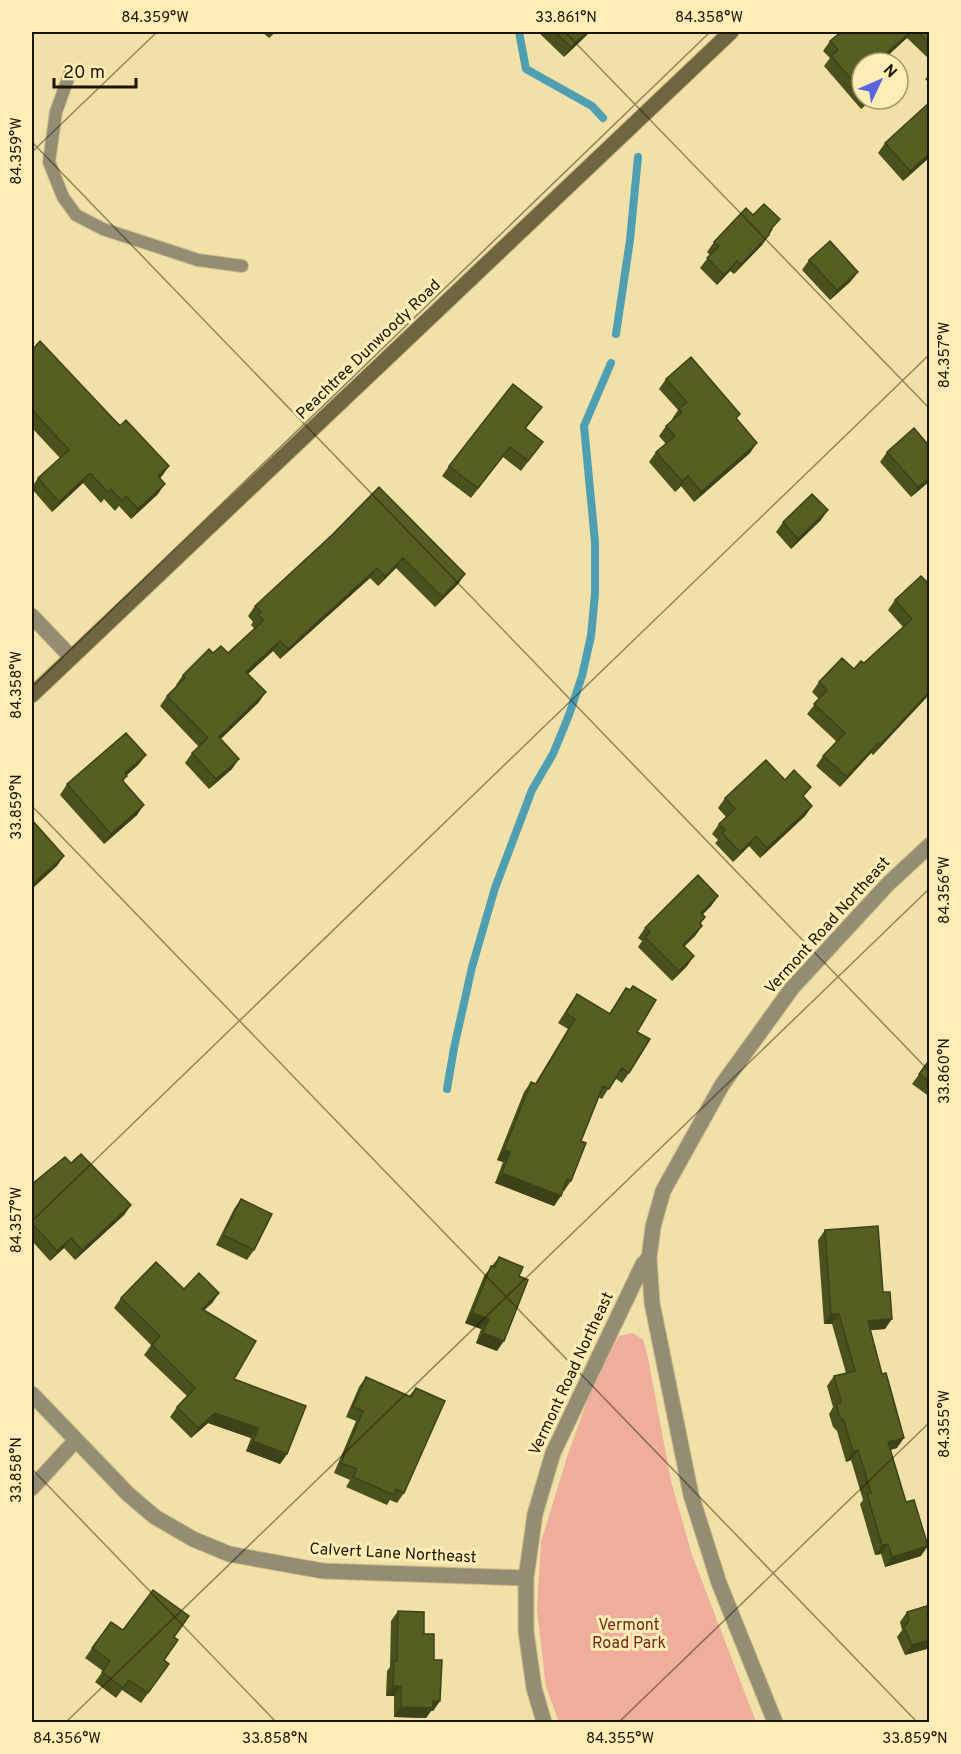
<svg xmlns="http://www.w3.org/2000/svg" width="961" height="1754" font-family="Overpass,sans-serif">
	<rect width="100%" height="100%" fill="#f1e1a8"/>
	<path fill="#efad9c" d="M632,1333L643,1339L648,1358L671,1481L692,1555L756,1722H559L546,1687L537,1610L541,1542L567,1457L595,1379L619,1336Z"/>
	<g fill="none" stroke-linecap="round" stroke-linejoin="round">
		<path stroke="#4f9fb2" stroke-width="8" d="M519,32L526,69L592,106L603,118
			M616,334L630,240L638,157
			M447,1089L454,1048L472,967L495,888L532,790L553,754L569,715L582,676L591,636L595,594V542L584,426L611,363"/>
		<g stroke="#cabc8a" stroke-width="14">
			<path id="service" d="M70,73L56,112L49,162L63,197L76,215L103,229L198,260L242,266"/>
		</g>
		<g stroke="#cabc8a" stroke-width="17">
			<path id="minor" d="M32,616L71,657
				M649,1258L652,1303L691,1495L719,1583L775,1722
				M32,1394L128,1494L155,1517L193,1539L229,1554L323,1571L526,1578
				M32,1488L76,1440
				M544,1722L534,1688L526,1631V1578L535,1514L553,1453L643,1264L649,1258L653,1227L663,1191L722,1085L792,988L888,884L930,845"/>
		</g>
		<g stroke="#cabc8a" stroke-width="17">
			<path id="secondary" d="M32,695L731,32"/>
		</g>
		<use href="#service" stroke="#948d74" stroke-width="12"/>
		<use href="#minor" stroke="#948d74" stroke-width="15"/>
		<use href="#secondary" stroke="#6f653f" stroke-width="15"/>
	</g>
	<path fill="#4b511d" d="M262,32H276L269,38Z
		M538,32H590L564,57Z
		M841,32H930V60L907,38L862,63V99H872L861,109L824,66L830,58L823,51L830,41Z
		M930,74V84L925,79Z
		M930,102V157L903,181L878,153L885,143Z
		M753,215L773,229L762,245L734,274L730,271L717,285L700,268L710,255L707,252L714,242Z
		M809,260L858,272L850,282L830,300L802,270Z
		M32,350L169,466L160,478L158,494L131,519L119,506L115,511L104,499L101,503L83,483L52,512L32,489V487L38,478L60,458L32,428Z
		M666,379L736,419L750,453L694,502L681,486L675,492L649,462L656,452L666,444L659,436L666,426L673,419H672L678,410L659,389Z
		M535,417L526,428L543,442L521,471L503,457L471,498L442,476L449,466Z
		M930,447V481L911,497L880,462L887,452Z
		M821,520L791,549L776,532L783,522Z
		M332,535L465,574L458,584L435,607L396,568L378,586L370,578L280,659L273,651L248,674L259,702L221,739L232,769L209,789L185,763L192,753L199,747L160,706L167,696L177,686L176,685L183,675L213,653H228L255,629L251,625L253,622L248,616L255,606Z
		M930,585V694L873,755L871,753L840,787L816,766L823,756L837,742L807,714L819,699L812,692L819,682L854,669L864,663L903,627L888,610L895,600Z
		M146,755L138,765L127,775L123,782L137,815L104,844L60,795L67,784Z
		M785,780L812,806L805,816L760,858L749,846L733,862L715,843L718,840L712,834L719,824L726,817L718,808L725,798Z
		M718,896L711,906L703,914L705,917L700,924L702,926L695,936L684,946L694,956L687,966L672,981L638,947L642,941L638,938L645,928Z
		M633,986L637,1032L629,1073L622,1083L615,1078L602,1099L598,1097L581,1141L571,1181L564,1191H563L554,1206L495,1183L503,1162L497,1160L524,1092L531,1082L535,1084L568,1029L558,1023L570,1004L577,994L609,1014L626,988L630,990Z
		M930,1059V1097L912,1084Z
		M71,1163L131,1205L124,1215L75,1260L64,1248L50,1261L32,1241V1184Z
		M241,1199L254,1250L247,1260L216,1245L234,1209Z
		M825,1230L885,1329L870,1330L897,1448L890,1450L921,1556L885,1567L881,1554L875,1555L860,1504L863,1500L851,1460L846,1462L837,1431L833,1427L829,1414L833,1407L827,1386L834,1376L846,1373L832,1324H824L818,1240Z
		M499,1257L519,1276L497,1351L476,1343L481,1329L465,1323L484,1276Z
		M184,1289L219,1293L212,1303L204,1310L234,1379L287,1454L280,1464L246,1451L251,1438L208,1423L191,1438L170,1417L177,1407L187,1396L144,1355L151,1345L114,1308L121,1298Z
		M366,1377L409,1396L416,1388L404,1493L397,1503L390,1500L387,1505L346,1487L350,1480L334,1473L356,1421L346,1417L359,1387Z
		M930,1605V1648L905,1655L897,1637L902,1630L900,1622L907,1612Z
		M398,1611L424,1634L434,1660L440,1701L433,1711H431L426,1718L394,1717V1696H386L387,1671L390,1667L391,1621Z
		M111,1622L123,1630L174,1637L164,1660L169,1664L141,1703L122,1690L116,1698L95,1682L103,1671L85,1658Z"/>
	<path fill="#3d4218" d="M587,32H590L564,57L571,47Z
		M910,32H912L907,38L880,63L879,60Z
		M868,99H872L861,109Z
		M930,153V157L903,181L910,171Z
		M769,235L762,245L734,274L741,264Z
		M737,261L730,271L717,285L724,275Z
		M858,272L850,282L830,300L837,290Z
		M757,443L750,453L694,502L701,492Z
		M169,466L162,476L151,486L158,476Z
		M90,473L83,483L52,512L59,502Z
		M688,476L681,486L675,492L682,481Z
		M930,477V481L911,497L918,487Z
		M165,484L158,494L131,519L138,509Z
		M828,510L821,520L791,549L798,539Z
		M403,558L396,568L378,586L385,576Z
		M377,568L370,578L280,659L288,649Z
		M465,574L458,584L435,607L442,597Z
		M280,641L273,651L239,682L246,672Z
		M930,691V693L873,755L880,745Z
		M266,692L259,702L212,747L219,737Z
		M878,743L871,753L840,787L847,777Z
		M146,755L138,765L118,783L125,773Z
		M239,759L232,769L209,789L216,779Z
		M144,805L137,815L104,844L111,834Z
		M812,806L805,816L760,858L767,848Z
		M756,836L749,846L733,862L740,852Z
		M64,856L57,866L32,889V885Z
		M718,896L711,906L694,923L701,913Z
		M702,926L695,936L676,955L683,945Z
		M694,956L687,966L672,981L679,971Z
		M504,1150L510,1152L503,1162L497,1160Z
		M502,1173L561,1196L554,1206L495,1183Z
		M131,1205L124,1215L75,1260L82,1250Z
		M71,1238L64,1248L50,1261L57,1251Z
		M219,1293L212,1303L195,1319L202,1309Z
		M472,1313L489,1319L481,1329L465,1323Z
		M831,1314H839L832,1324H824Z
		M892,1319L885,1329L861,1331L868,1321Z
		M483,1333L504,1341L497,1351L476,1343Z
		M215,1413L258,1428L251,1438L208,1423L191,1438L198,1428Z
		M904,1438L897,1448L881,1452L888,1442Z
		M253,1441L287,1454L280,1464L246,1451Z
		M858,1450L851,1460L846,1462L853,1452Z
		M888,1544L881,1554L875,1555L882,1545Z
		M928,1546L921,1556L885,1567L892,1557Z
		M930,1640V1648L905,1655L912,1645Z
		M393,1686H401L394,1696H386Z
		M433,1701H440L433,1711H431L426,1718L394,1717L401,1707Z"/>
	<path fill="#575e22" stroke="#3d4218" stroke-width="1.5" d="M555,32H587L571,47Z
		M841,32H910L879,60L881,63H862V91L831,56L838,50L830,41Z
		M918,32H930V43Z
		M930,102V153L910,171L885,143Z
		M764,204L780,219L770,230L769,235L741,264L737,261L724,275L707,258L719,246L714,242L746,208L753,215Z
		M830,241L858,272L837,290L809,260Z
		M40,341L120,426L126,420L169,466L158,476L165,484L138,509L126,496L122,501L111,489L108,492L90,473L59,502L38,478L69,450L32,410V350Z
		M691,357L740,414L736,418L757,443L701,492L688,476L682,481L656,452L675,436L666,426L682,412L679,409L687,402L666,379Z
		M513,384L542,407L525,428L543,442L528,461L510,447L478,488L449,466Z
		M914,428L930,447V477L918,487L887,452Z
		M379,487L465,574L442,597L403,558L385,576L377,568L288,649L280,641L246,672L266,692L219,737L239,759L216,779L192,753L208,738L167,696L185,678L183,675L209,649L213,653L221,646L228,653L264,620L258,615L261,612L255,606L332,535Z
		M812,494L828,510L798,539L783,522Z
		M921,576L930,585V691L880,745L878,743L847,777L823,756L845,733L814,704L827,690L819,682L842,658L854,669L861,661L864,663L912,619L895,600Z
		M126,733L146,755L125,773L127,776L122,780L144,805L111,834L67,784Z
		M766,760L785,780L794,770L811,787L803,796L812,806L767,848L756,836L740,852L722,833L725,830L719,824L735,809L725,798Z
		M32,820L64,856L32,885Z
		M698,875L718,896L701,913L705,917L700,923L702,926L683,945L694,956L679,971L645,937L650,932L645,928Z
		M633,986L656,1000L637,1032L650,1039L629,1073L622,1068L609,1089L603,1086L581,1141L586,1143L571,1181L567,1179L561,1196L502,1173L510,1152L504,1150L531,1082L536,1084L575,1019L566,1013L577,994L610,1014L626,988L630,990Z
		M930,1059V1082L919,1074Z
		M81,1154L131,1205L82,1250L71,1238L57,1251L32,1223V1201L33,1200L32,1198V1184L65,1157L71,1163Z
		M241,1199L272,1214L254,1250L223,1235Z
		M878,1226L883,1292H890L892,1319L868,1321L882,1374L886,1373L904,1438L888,1442L906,1502L914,1500L928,1546L892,1557L888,1544L882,1545L867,1494L871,1493L858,1450L853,1452L844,1421L840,1417L836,1404L841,1402L834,1376L855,1371L839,1314H831L825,1230Z
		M499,1257L523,1267L519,1276L528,1280L504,1341L483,1333L489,1319L472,1313L491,1266L495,1267Z
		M156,1262L184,1289L199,1273L219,1293L202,1309L256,1341L234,1379L306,1406L287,1454L253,1441L258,1428L215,1413L198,1428L177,1407L195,1388L152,1345L160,1336L121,1298Z
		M366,1377L411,1397L416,1388L445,1401L404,1493L396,1489L394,1495L353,1477L357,1469L341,1463L363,1411L353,1407Z
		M153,1590L189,1616L174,1637L178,1640L164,1660L169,1664L148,1693L129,1680L123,1688L102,1672L110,1661L92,1648L111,1622L123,1630Z
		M930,1605V1640L912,1645L904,1627L909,1620L907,1612Z
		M398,1611L424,1612V1634H434V1660H442L440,1701H433V1708L401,1707V1686H393L394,1661H397Z"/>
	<path fill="none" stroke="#1a1501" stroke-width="1.5" stroke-opacity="0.45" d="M565,32L930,409M32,142L930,1072M32,152L157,32M32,687L710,32M32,806L917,1722M32,1221L930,354M32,1469L276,1722M66,1722L930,888M619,1722L930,1422"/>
	<g text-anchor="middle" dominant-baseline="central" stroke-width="6" stroke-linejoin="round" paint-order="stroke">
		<g font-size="16" fill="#1a1501" stroke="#feeeb5">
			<text transform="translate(369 350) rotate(-44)">Peachtree Dunwoody Road</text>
			<text transform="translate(828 926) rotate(-48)">Vermont Road Northeast</text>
			<text transform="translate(572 1374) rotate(-65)">Vermont Road Northeast</text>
			<text transform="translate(393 1554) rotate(3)">Calvert Lane Northeast</text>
		</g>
		<g font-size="16" fill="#742714" stroke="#feeeb5">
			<text x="629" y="1626">Vermont<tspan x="629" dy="18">Road Park</tspan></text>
		</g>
	</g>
	<rect width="961" height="1754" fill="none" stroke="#feeeb5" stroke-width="66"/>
	<g transform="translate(880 81) rotate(46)"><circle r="28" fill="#feeeb5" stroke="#a3976d" stroke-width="1.5"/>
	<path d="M0-4.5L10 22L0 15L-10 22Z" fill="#5965dc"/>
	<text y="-9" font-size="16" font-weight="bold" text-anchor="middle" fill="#1a1501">N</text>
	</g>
	<path d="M54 78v9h82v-9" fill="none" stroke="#1a1501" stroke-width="3"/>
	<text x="63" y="78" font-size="18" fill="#1a1501" stroke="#feeeb5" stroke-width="4.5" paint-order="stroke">20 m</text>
	<rect x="33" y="33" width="895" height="1688" fill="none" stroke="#1a1501" stroke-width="2"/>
	<g font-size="15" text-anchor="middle" fill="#1a1501">
		<text x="155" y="22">84.359°W</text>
		<text x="566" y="22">33.861°N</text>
		<text x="709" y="22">84.358°W</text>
		<text transform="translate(16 151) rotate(-90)" y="5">84.359°W</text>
		<text transform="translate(944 355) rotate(-90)" y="5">84.357°W</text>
		<text transform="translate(16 685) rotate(-90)" y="5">84.358°W</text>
		<text transform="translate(16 807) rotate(-90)" y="5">33.859°N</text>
		<text transform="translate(944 890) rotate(-90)" y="5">84.356°W</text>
		<text transform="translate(944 1071) rotate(-90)" y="5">33.860°N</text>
		<text transform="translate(16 1220) rotate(-90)" y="5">84.357°W</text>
		<text transform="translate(944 1424) rotate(-90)" y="5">84.355°W</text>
		<text transform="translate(16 1470) rotate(-90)" y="5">33.858°N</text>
		<text x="67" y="1743">84.356°W</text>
		<text x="275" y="1743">33.858°N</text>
		<text x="620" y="1743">84.355°W</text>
		<text x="915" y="1743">33.859°N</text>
	</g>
</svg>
